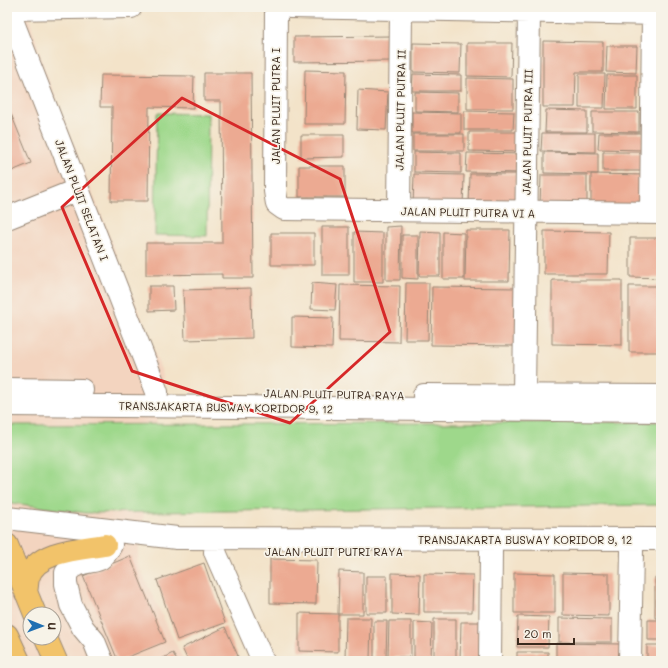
<svg xmlns="http://www.w3.org/2000/svg" width="668" height="668" font-family="Mali,sans-serif">
	<rect width="100%" height="100%" fill="#f7f3e8"/>
	<filter id="ink" filterUnits="userSpaceOnUse"><feTurbulence type="fractalNoise" baseFrequency=".025" numOctaves="2"/><feDisplacementMap in="SourceGraphic" scale="8" xChannelSelector="R" yChannelSelector="G"/><feConvolveMatrix kernelMatrix="1 2 1 2 8 2 1 2 1" color-interpolation-filters="sRGB"/></filter>
	<filter id="wash" filterUnits="userSpaceOnUse"><feTurbulence type="fractalNoise" baseFrequency=".012" numOctaves="4" result="noise"/><feDisplacementMap in="SourceGraphic" scale="16" xChannelSelector="R" yChannelSelector="G"/><feGaussianBlur stdDeviation="0.9" result="paint"/><feColorMatrix in="noise" values="0 0 0 0 0 0 0 0 0 0 0 0 0 0 0 0 0 1.4 0 .05"/><feComposite in="paint" operator="in"/></filter>
	<g filter="url(#wash)">
		<rect width="100%" height="100%" fill="#f3e3c9"/>
		<path fill="#f3d4bf" fill-rule="evenodd" d="M7,7H26L44,68L163,375L137,563L184,661H7ZM30,614H54V638H30Z"/>
		<path fill="#9ed88b" stroke="#6c8154" d="M157,113L208,114L207,236L155,235Z
			M661,422V505L86,513L12,503L7,492V425Z"/>
		<g id="blocks">
			<path fill="#ecaa92" d="M393,36V61L294,62V37Z
				M543,41L603,42V72H576L575,107H543Z
				M413,43L461,44L460,73L413,72Z
				M467,43H512L511,77L467,76Z
				M607,46H637L636,73L606,72Z
				M305,70L346,71L345,124H304Z
				M204,73H251L253,278H222V274L146,275V243H222L221,101H204Z
				M413,74L461,75V91H412Z
				M579,74H605L604,108H579Z
				M101,75L194,76L193,108L149,107L148,201H111L112,107H100Z
				M607,75H637V109H606Z
				M467,78L513,79V109H467Z
				M358,90L388,92L386,130L357,129Z
				M415,92L458,93V112L415,111Z
				M7,104L31,163L7,173Z
				M546,110L587,111V132H545Z
				M464,111L514,112L513,130H464Z
				M412,112L461,113V133H412Z
				M592,112H639V132L592,131Z
				M469,132H524V152L469,151Z
				M542,133H595V152L541,151Z
				M599,133H643V150L598,149Z
				M413,134H464V151H413Z
				M301,135H344V157L301,158Z
				M414,152L461,153V173L414,172Z
				M544,152L598,153V174L544,173Z
				M603,152H643V171H603Z
				M467,153L524,154V173L466,172Z
				M299,166H345V197H299Z
				M414,174L464,175L463,207L413,206Z
				M470,174H516V205H469Z
				M591,174L647,175L646,206H591Z
				M541,175H587V207L540,206Z
				M401,226L400,280H386V227Z
				M322,227H349V275H322Z
				M466,230H510L509,281H465Z
				M420,231L440,232V276H419Z
				M544,231L609,232L608,274H544Z
				M354,232L383,233V282H354Z
				M443,232L464,233V279H443Z
				M271,233H314V265H271Z
				M402,235H418V279L402,278Z
				M630,238H661V278L630,277Z
				M552,280H622V345L552,344Z
				M312,283L337,285L335,310L311,309Z
				M406,283H429L428,340H405Z
				M340,285L400,286L399,342L339,341Z
				M149,286H173L174,310L149,311Z
				M629,286H661V352H629Z
				M432,287L518,288L517,346L431,345Z
				M251,288L252,338L185,340L183,290Z
				M292,317L333,318L332,348L292,347Z
				M130,556L165,642L118,661L83,576Z
				M270,559L317,560L316,604L270,603Z
				M204,563L225,623L177,640L157,580Z
				M339,571L363,572V614H338Z
				M392,573L420,574L419,615L392,614Z
				M514,573L555,574V613H514Z
				M563,573L609,574V616L563,615Z
				M424,574L473,575L472,612H424Z
				M366,576H387V613H366Z
				M655,577H661V618H655Z
				M299,613L338,614V652L299,651Z
				M518,616L549,617L548,647H517Z
				M346,618H371L370,660L345,659Z
				M559,618L612,619V642H559Z
				M434,619H456V661H434Z
				M648,620H661V640H648Z
				M374,621H387L386,658H374Z
				M389,621H411V657H388Z
				M414,622L432,623L431,661H414Z
				M461,622H480L479,661H460Z
				M225,627L238,656L228,661H188L182,648Z
				M556,643L621,644V661H556Z
				M647,645H661V661H647Z
				M517,652H548V661H517Z
				M173,653L177,661H157Z"/>
		</g>
	</g>
	<g filter="url(#ink)">
		<use href="#blocks" fill-opacity="0" stroke="#978674" stroke-width="1"/>
		<g fill="none" stroke-linecap="round" stroke-linejoin="round">
			<g stroke="#978674" stroke-width="24">
				<path id="minor" d="M7,7L157,392
					M276,7L275,191L277,204L284,209L661,213
					M290,7L661,14
					M8,9L131,7
					M399,210L401,10
					M651,213L653,14
					M7,218L77,190
					M7,389L82,390
					M524,394L529,13
					M424,395L661,396
					M7,405L661,411
					M7,518L177,538L661,539
					M215,552L263,661
					M102,661L94,641L83,628L71,605L66,584V573C69,570 73,566 77,565C95,558 100,566 111,545
					M490,661L491,551
					M630,661L632,551"/>
			</g>
			<g stroke="#978674" stroke-width="24">
				<path id="highway" d="M7,545L35,614
					M26,593C27,588 27,582 28,578C36,550 82,549 105,545
					M7,635L19,661
					M46,638L56,661"/>
			</g>
			<use href="#minor" stroke="#fff" stroke-width="22"/>
			<use href="#highway" stroke="#f2c36a" stroke-width="22"/>
		</g>
	</g>
	<path fill="none" stroke="#d62828" stroke-width="3" stroke-linejoin="round" d="M182,98L340,179L390,332L290,423L132,371L62,207Z"/>
	<g text-anchor="middle" dominant-baseline="central" stroke-width="3.5" stroke-linejoin="round" paint-order="stroke">
		<g font-size="11" fill="#3b2a1e" stroke="#f7f3e8">
			<text transform="translate(275 106) rotate(-90)">JALAN PLUIT PUTRA I</text>
			<text transform="translate(400 110) rotate(-89)">JALAN PLUIT PUTRA II</text>
			<text transform="translate(527 132) rotate(-89)">JALAN PLUIT PUTRA III</text>
			<text transform="translate(82 200) rotate(69)">JALAN PLUIT SELATAN I</text>
			<text transform="translate(468 212) rotate(1)">JALAN PLUIT PUTRA VI A</text>
			<text transform="translate(334 394) rotate(1)">JALAN PLUIT PUTRA RAYA</text>
			<text transform="translate(226 407) rotate(1)">TRANSJAKARTA BUSWAY KORIDOR 9, 12</text>
			<text x="525" y="539">TRANSJAKARTA BUSWAY KORIDOR 9, 12</text>
			<text x="334" y="551">JALAN PLUIT PUTRI RAYA</text>
		</g>
	</g>
	<rect width="668" height="668" fill="none" stroke="#f7f3e8" stroke-width="24"/>
	<g transform="translate(42 626) rotate(91)"><circle r="19" fill="#f7f3e8" stroke="#aca397"/>
	<path d="M0-3L7 15L0 10L-7 15Z" fill="#1f6fb2"/>
	<text y="-6" font-size="11" font-weight="bold" text-anchor="middle" fill="#3b2a1e">U</text>
	</g>
	<path d="M518 638v6h56v-6" fill="none" stroke="#3b2a1e" stroke-width="2"/>
	<text x="524" y="638" font-size="12" fill="#3b2a1e" stroke="#f7f3e8" stroke-width="3" paint-order="stroke">20 m</text>
</svg>
